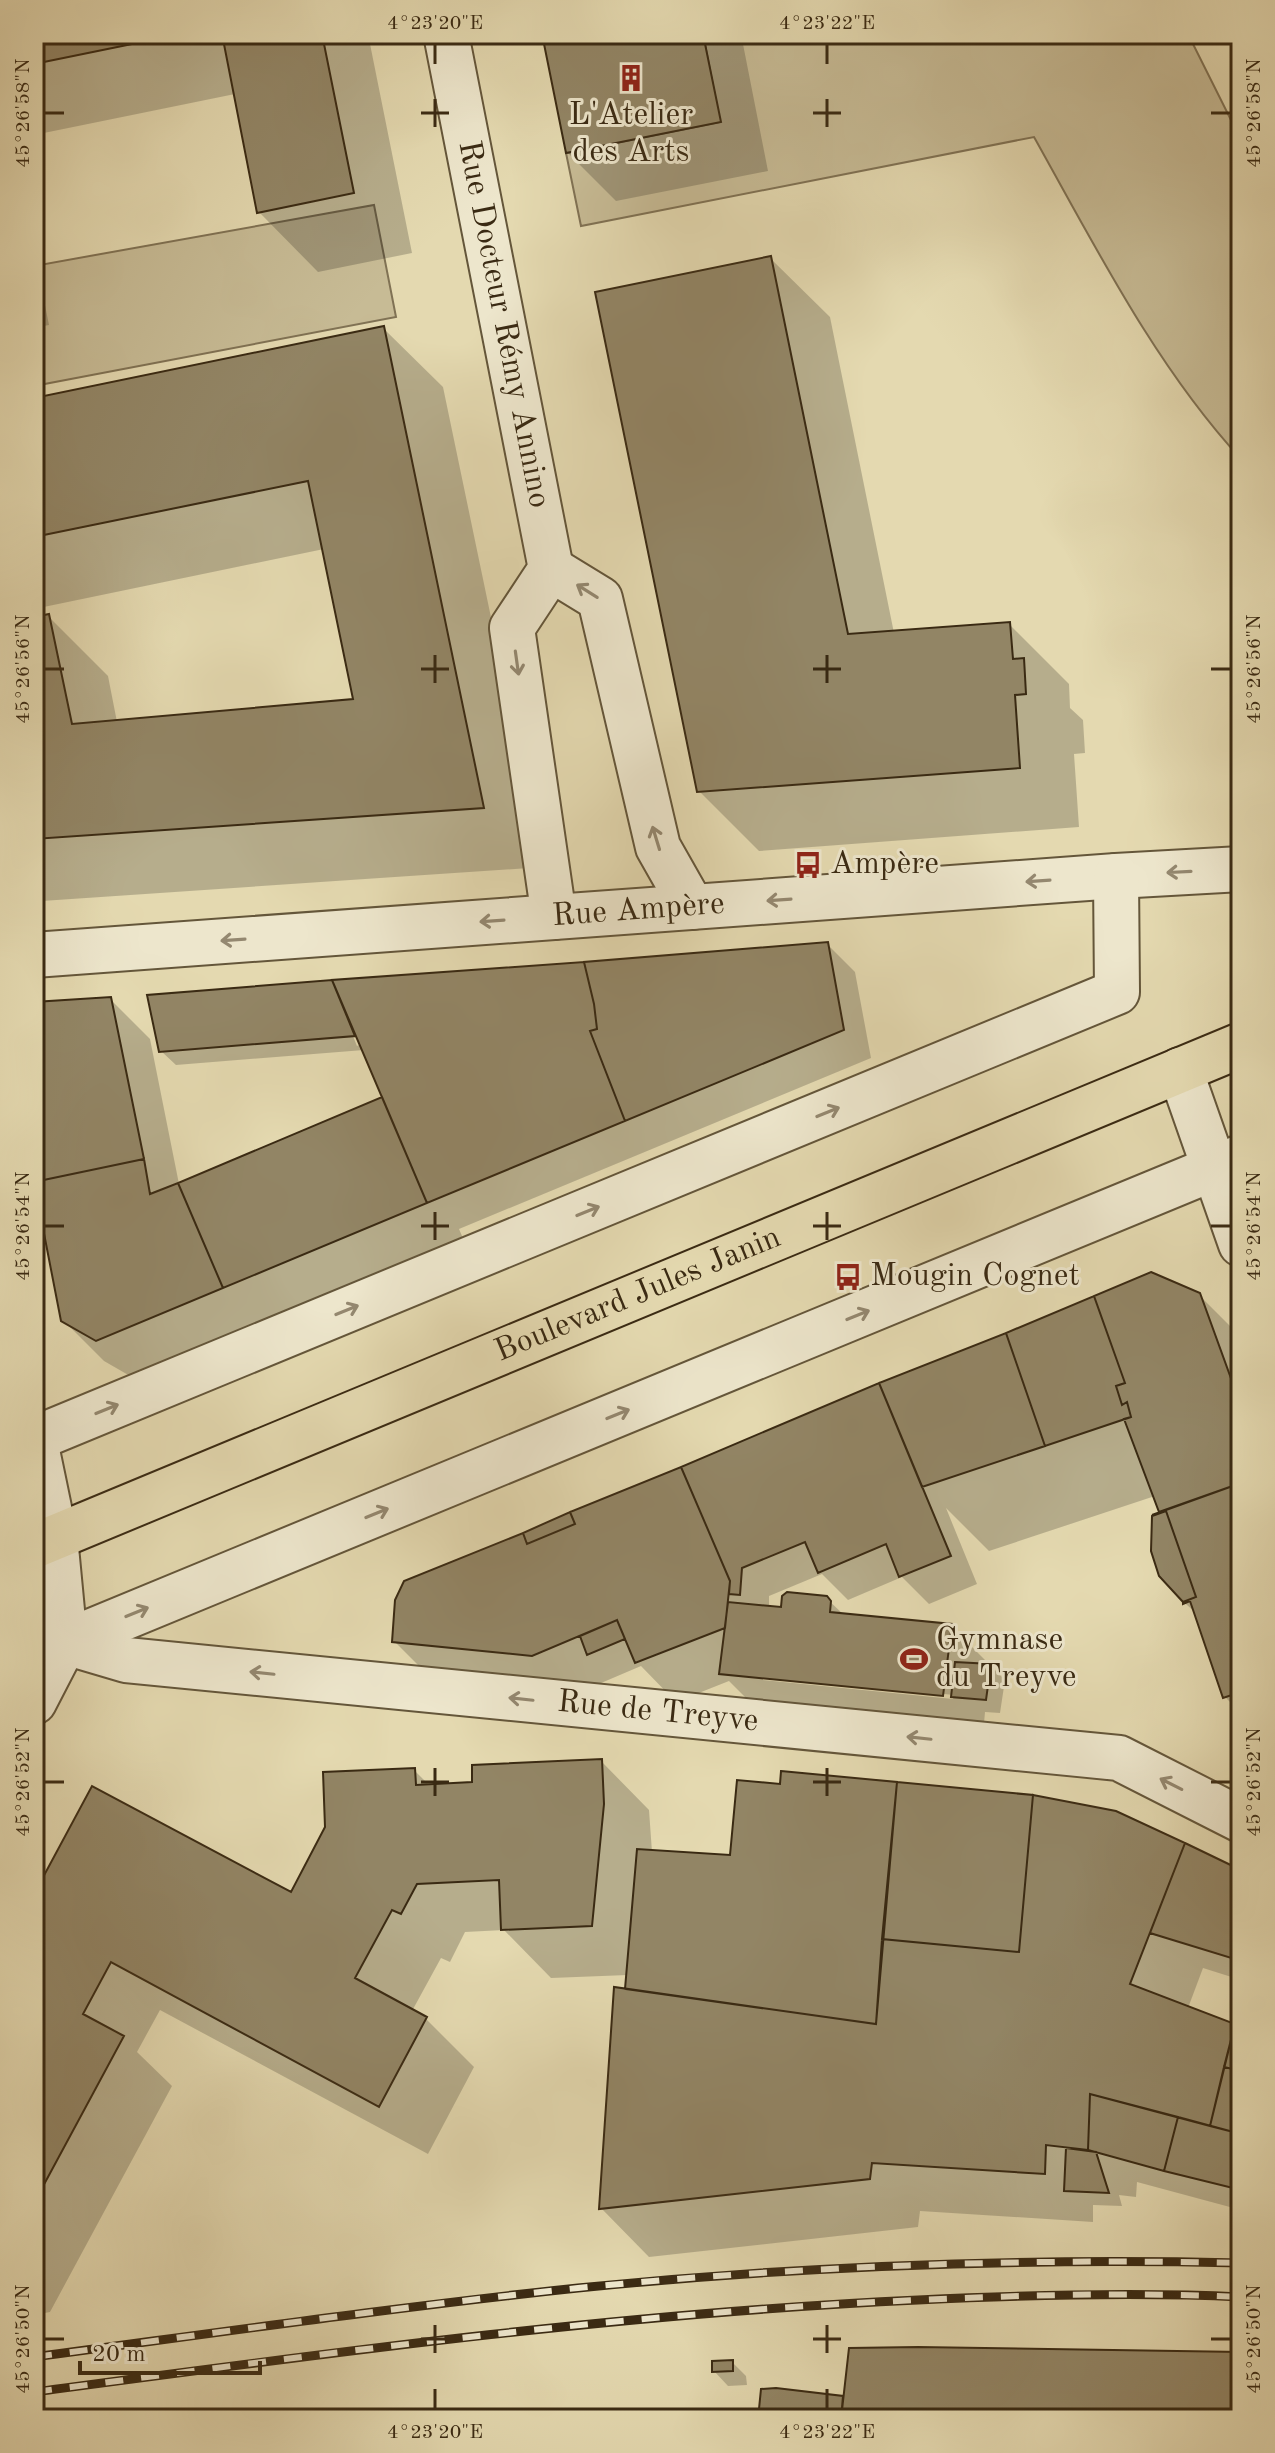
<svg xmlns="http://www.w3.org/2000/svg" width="1275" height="2453" font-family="'Old Standard TT',serif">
	<rect width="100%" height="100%" fill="#e4d9b0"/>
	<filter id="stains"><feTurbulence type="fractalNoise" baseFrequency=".0025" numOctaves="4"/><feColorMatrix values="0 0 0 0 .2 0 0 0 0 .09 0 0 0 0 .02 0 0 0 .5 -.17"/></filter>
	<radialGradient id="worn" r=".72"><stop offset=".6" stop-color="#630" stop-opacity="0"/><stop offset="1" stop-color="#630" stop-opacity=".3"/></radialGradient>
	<path fill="#c7bb95" stroke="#807254" stroke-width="2" d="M703,34H1188L1241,140V459C1156,367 1095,246 1034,137L581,226L566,153L720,122Z
		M374,205L396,317L34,386V266Z"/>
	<path fill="#0003" fill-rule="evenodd" d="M34,34H368L412,253L318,272L259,212L235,94L34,135Z
		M544,34H741L768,171L616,201L567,152Z
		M34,251L49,325L34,328Z
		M770,258L830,317L894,633L1009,624L1069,684L1070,708L1083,720L1085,753L1074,754L1079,827L759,851L699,791Z
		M383,328L443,387L543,867L42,901L34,893V619L48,616L108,676L117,722L356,701L324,549L34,609V400Z
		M827,944L855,972L871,1058L459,1229L465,1243L137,1380L104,1361L63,1320L34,1176V1004L110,999L150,1039L179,1184L384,1098L364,1050L176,1065L161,1051L332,982ZM336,994H340L361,1044L357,1046Z
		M1199,1295L1241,1337V1713L1225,1697L1197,1614L1177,1596L1157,1567L1164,1514L1155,1496L989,1551L946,1508L977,1584L929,1604L902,1577L848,1600L822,1574L769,1596V1608L782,1609L826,1598L844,1615L951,1626L1005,1680L1000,1713L985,1712L983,1735L761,1713L729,1681L676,1702L641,1666L573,1695L434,1681L394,1641ZM763,1676L954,1695L953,1699L763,1680Z
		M601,1761L649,1810L652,1852L732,1857L1184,1845L1241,1873V1980L1203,1968L1188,2008L1234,2025L1241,2032V2210L1137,2182L1136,2197L1119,2195L1122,2206L1093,2205V2222L920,2211L918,2227L649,2257L601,2208L628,1975L551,1978L504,1930L465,1932L450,1962L441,1958L412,2011L425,2018L474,2067L428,2154L160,2010L137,2052L172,2086L50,2312L34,2315V1898L291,1895L414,1770L430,1786L475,1784Z
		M732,2362L746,2376L747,2385L728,2386L714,2371Z"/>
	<path fill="#928565" stroke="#3a2a13" stroke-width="2" d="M34,34H181L34,64Z
		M222,34H322L354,193L257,213Z
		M542,34H703L721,122L566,153Z
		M771,256L848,634L1010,622L1013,659L1024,658L1026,694L1015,695L1020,768L697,792L595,292Z
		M384,326L484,808L34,839V617L49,614L72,724L353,699L308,481L34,537V398Z
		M828,942L844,1030L625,1121L590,1031L597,1029L594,1004L584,962Z
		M584,962L594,1004L597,1029L590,1031L625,1121L427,1203L332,980Z
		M332,980L355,1036L159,1052L147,995Z
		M111,997L144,1159L34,1182V1002Z
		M382,1097L427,1203L223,1288L178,1183Z
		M144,1159L150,1194L178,1183L223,1288L96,1341L61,1321L34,1182Z
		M1151,1272L1200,1293L1241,1406V1483L1159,1512L1124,1419L1131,1417L1127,1402L1122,1405L1116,1386L1125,1383L1094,1296Z
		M1094,1296L1125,1383L1116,1386L1122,1405L1127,1402L1131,1417L1045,1446L1006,1333Z
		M1006,1333L1045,1446L922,1487L879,1383Z
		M879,1383L951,1556L899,1577L886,1544L818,1573L805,1542L742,1568L740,1595L729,1594L730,1581L681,1467Z
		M681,1467L730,1581L725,1628L635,1663L617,1620L532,1656L392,1642L395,1600L404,1581L523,1533L527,1544L575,1524L570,1512Z
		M1241,1483V1692L1223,1698L1190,1601L1183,1604V1602L1196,1597L1166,1511L1152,1515Z
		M1166,1511L1196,1597L1183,1602L1159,1576L1151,1551L1152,1516Z
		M570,1512L575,1524L527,1544L523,1533Z
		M787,1592L827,1596L831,1601L830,1612L952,1624L943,1696L719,1674L728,1602L781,1607L782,1596Z
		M617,1620L625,1639L587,1655L580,1636Z
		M955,1662L991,1664L986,1700L951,1697Z
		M602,1759L604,1804L592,1926L501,1930L499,1880L417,1884L401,1914L392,1910L355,1978L427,2017L379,2107L111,1962L83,2014L124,2036L34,2203V1894L92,1786L291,1892L325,1827L323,1772L415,1768L416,1785L472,1782V1765Z
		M781,1771L897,1782L876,2024L625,1989L637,1849L730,1855L737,1780L780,1784Z
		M897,1782L1033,1795L1019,1952L882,1939Z
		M1033,1795L1116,1811L1185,1843L1130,1984L1235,2024L1210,2126L1090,2094L1088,2150L1046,2145L1045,2174L872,2163L870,2179L599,2209L614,1987L876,2024L882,1939L1019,1952Z
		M1185,1843L1241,1870V1961L1150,1933Z
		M1233,2032L1241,2036V2071L1224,2067Z
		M1224,2067L1241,2071V2134L1210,2126Z
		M1090,2094L1178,2117L1164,2171L1088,2150Z
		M1178,2117L1241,2134V2190L1164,2171Z
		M1066,2148L1096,2152L1109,2193L1064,2191Z
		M918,2347L1241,2352V2419H841L849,2348Z
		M733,2360V2371L712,2372V2361Z
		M776,2388L843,2396L841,2419H758L761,2389Z"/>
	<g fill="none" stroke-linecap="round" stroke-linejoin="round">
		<g stroke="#64563a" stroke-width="48">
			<g id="minor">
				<path id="s1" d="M446,34L551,569L512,628L554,917"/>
				<path d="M551,569L600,599L658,847L692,907"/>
				<path id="s2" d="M34,955L1116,876L1241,869"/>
				<path d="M1180,1070L1241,1244"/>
				<path d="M34,1436L55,1537L65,1642L34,1702"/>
				<path d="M34,1439L1117,992L1116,876"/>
				<path id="s3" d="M65,1642L126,1660L1119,1758L1241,1820"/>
				<path d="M34,1655L1241,1157"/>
			</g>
		</g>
		<g stroke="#3a2a13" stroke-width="48">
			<g id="major">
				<path id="s4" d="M34,1546L1241,1045"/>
			</g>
		</g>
		<use href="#minor" stroke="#ede6cc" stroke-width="44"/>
		<use href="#major" stroke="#e4d9b0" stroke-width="44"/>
		<g stroke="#3a2a13" stroke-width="9">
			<path id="rail" d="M34,2357C215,2333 396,2307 578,2288C798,2266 1020,2258 1241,2263
				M34,2392C328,2353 622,2313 918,2300C1026,2295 1134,2292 1241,2297"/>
		</g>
		<use href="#rail" stroke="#ede6cc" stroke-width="6" stroke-dasharray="18" stroke-linecap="butt"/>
	</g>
	<defs><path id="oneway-shaft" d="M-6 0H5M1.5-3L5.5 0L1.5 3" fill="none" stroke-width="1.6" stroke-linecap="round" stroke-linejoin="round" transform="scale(2)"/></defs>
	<g stroke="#948870">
		<use href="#oneway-shaft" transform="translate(587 591) rotate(-148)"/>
		<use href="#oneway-shaft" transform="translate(517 663) rotate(82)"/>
		<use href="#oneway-shaft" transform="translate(656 838) rotate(-107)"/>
		<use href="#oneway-shaft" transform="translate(1179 872) rotate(177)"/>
		<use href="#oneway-shaft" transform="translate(1038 881) rotate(176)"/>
		<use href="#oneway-shaft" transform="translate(779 900) rotate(176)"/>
		<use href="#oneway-shaft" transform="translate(492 921) rotate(176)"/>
		<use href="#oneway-shaft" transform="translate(233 940) rotate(176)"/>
		<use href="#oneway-shaft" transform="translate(828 1112) rotate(-22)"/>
		<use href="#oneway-shaft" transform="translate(588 1211) rotate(-22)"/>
		<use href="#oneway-shaft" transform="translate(347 1310) rotate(-22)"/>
		<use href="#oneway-shaft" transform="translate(858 1315) rotate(-22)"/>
		<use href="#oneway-shaft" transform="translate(107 1409) rotate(-22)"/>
		<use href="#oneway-shaft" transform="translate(618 1414) rotate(-22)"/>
		<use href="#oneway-shaft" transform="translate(377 1513) rotate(-22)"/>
		<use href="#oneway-shaft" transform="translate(137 1612) rotate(-22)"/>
		<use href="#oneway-shaft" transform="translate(262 1673) rotate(-174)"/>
		<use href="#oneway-shaft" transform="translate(521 1699) rotate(-174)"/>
		<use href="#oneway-shaft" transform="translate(919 1738) rotate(-174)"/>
		<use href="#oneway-shaft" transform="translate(1171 1784) rotate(-153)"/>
	</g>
	<path fill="none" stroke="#3a2a13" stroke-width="3" d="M435,44V64M827,44V64M435,99V127M827,99V127M44,113H64M421,113H449M813,113H841M1211,113H1231M435,655V683M827,655V683M44,669H64M421,669H449M813,669H841M1211,669H1231M435,1212V1240M827,1212V1240M44,1226H64M421,1226H449M813,1226H841M1211,1226H1231M435,1768V1796M827,1768V1796M44,1782H64M421,1782H449M813,1782H841M1211,1782H1231M435,2325V2353M827,2325V2353M44,2339H64M421,2339H449M813,2339H841M1211,2339H1231M435,2389V2409M827,2389V2409"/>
	<defs>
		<g id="building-bare" transform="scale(2.16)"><path d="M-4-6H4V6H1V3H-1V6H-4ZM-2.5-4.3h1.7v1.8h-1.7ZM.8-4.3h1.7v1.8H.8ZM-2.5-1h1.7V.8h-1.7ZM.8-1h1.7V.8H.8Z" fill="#8f2418" stroke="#ede6cc" stroke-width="2.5" paint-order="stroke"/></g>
		<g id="bus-bare" transform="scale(2.16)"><path d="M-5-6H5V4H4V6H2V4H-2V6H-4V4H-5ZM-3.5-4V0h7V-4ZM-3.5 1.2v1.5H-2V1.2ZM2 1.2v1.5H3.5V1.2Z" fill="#8f2418" stroke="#ede6cc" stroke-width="2.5" paint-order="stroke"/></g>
		<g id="stadium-bare" transform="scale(2.16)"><path d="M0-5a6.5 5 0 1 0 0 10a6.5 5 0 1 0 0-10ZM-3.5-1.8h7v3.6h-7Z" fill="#8f2418" stroke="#ede6cc" stroke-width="2.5" paint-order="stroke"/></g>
	</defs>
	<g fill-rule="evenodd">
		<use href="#building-bare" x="631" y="78"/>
		<use href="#bus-bare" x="808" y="865"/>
		<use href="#bus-bare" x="848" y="1277"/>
		<use href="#stadium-bare" x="914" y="1659"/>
	</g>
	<g text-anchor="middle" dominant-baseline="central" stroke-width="6" stroke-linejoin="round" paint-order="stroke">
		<g font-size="32" fill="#3a2a13" stroke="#ede6cc" text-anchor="start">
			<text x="631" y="116" text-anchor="middle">L'Atelier<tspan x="631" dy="37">des Arts</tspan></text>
			<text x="830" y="865">Ampère</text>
			<text x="870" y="1277">Mougin Cognet</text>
			<text x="936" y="1641">Gymnase<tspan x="936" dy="37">du Treyve</tspan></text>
		</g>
		<g font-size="32" fill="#3a2a13" stroke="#ede6cc">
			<text stroke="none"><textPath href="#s1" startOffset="296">Rue Docteur Rémy Annino</textPath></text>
			<text stroke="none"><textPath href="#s2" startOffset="606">Rue Ampère</textPath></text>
			<text stroke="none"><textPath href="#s4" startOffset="654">Boulevard Jules Janin</textPath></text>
			<text stroke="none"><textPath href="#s3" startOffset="598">Rue de Treyve</textPath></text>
		</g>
	</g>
	<rect width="1275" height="2453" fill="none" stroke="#e4d9b0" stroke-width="88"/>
	<path d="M80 2361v12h180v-12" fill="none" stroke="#3a2a13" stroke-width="4"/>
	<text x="92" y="2361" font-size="24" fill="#3a2a13" stroke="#ede6cc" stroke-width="6" paint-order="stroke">20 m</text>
	<rect x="44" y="44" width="1187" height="2365" fill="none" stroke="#3a2a13" stroke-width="3"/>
	<g font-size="20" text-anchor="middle" fill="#3a2a13">
		<text x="435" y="29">4°23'20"E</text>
		<text x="827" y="29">4°23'22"E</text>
		<text transform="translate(22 113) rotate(-90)" y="7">45°26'58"N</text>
		<text transform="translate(1253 113) rotate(-90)" y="7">45°26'58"N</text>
		<text transform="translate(22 669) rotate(-90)" y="7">45°26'56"N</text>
		<text transform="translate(1253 669) rotate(-90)" y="7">45°26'56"N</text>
		<text transform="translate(22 1226) rotate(-90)" y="7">45°26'54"N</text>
		<text transform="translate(1253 1226) rotate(-90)" y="7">45°26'54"N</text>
		<text transform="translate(22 1782) rotate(-90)" y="7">45°26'52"N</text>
		<text transform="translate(1253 1782) rotate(-90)" y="7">45°26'52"N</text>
		<text transform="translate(22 2339) rotate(-90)" y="7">45°26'50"N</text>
		<text transform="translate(1253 2339) rotate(-90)" y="7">45°26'50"N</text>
		<text x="435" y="2438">4°23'20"E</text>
		<text x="827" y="2438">4°23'22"E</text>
	</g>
	<rect width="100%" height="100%" filter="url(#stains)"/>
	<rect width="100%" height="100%" fill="url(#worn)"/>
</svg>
